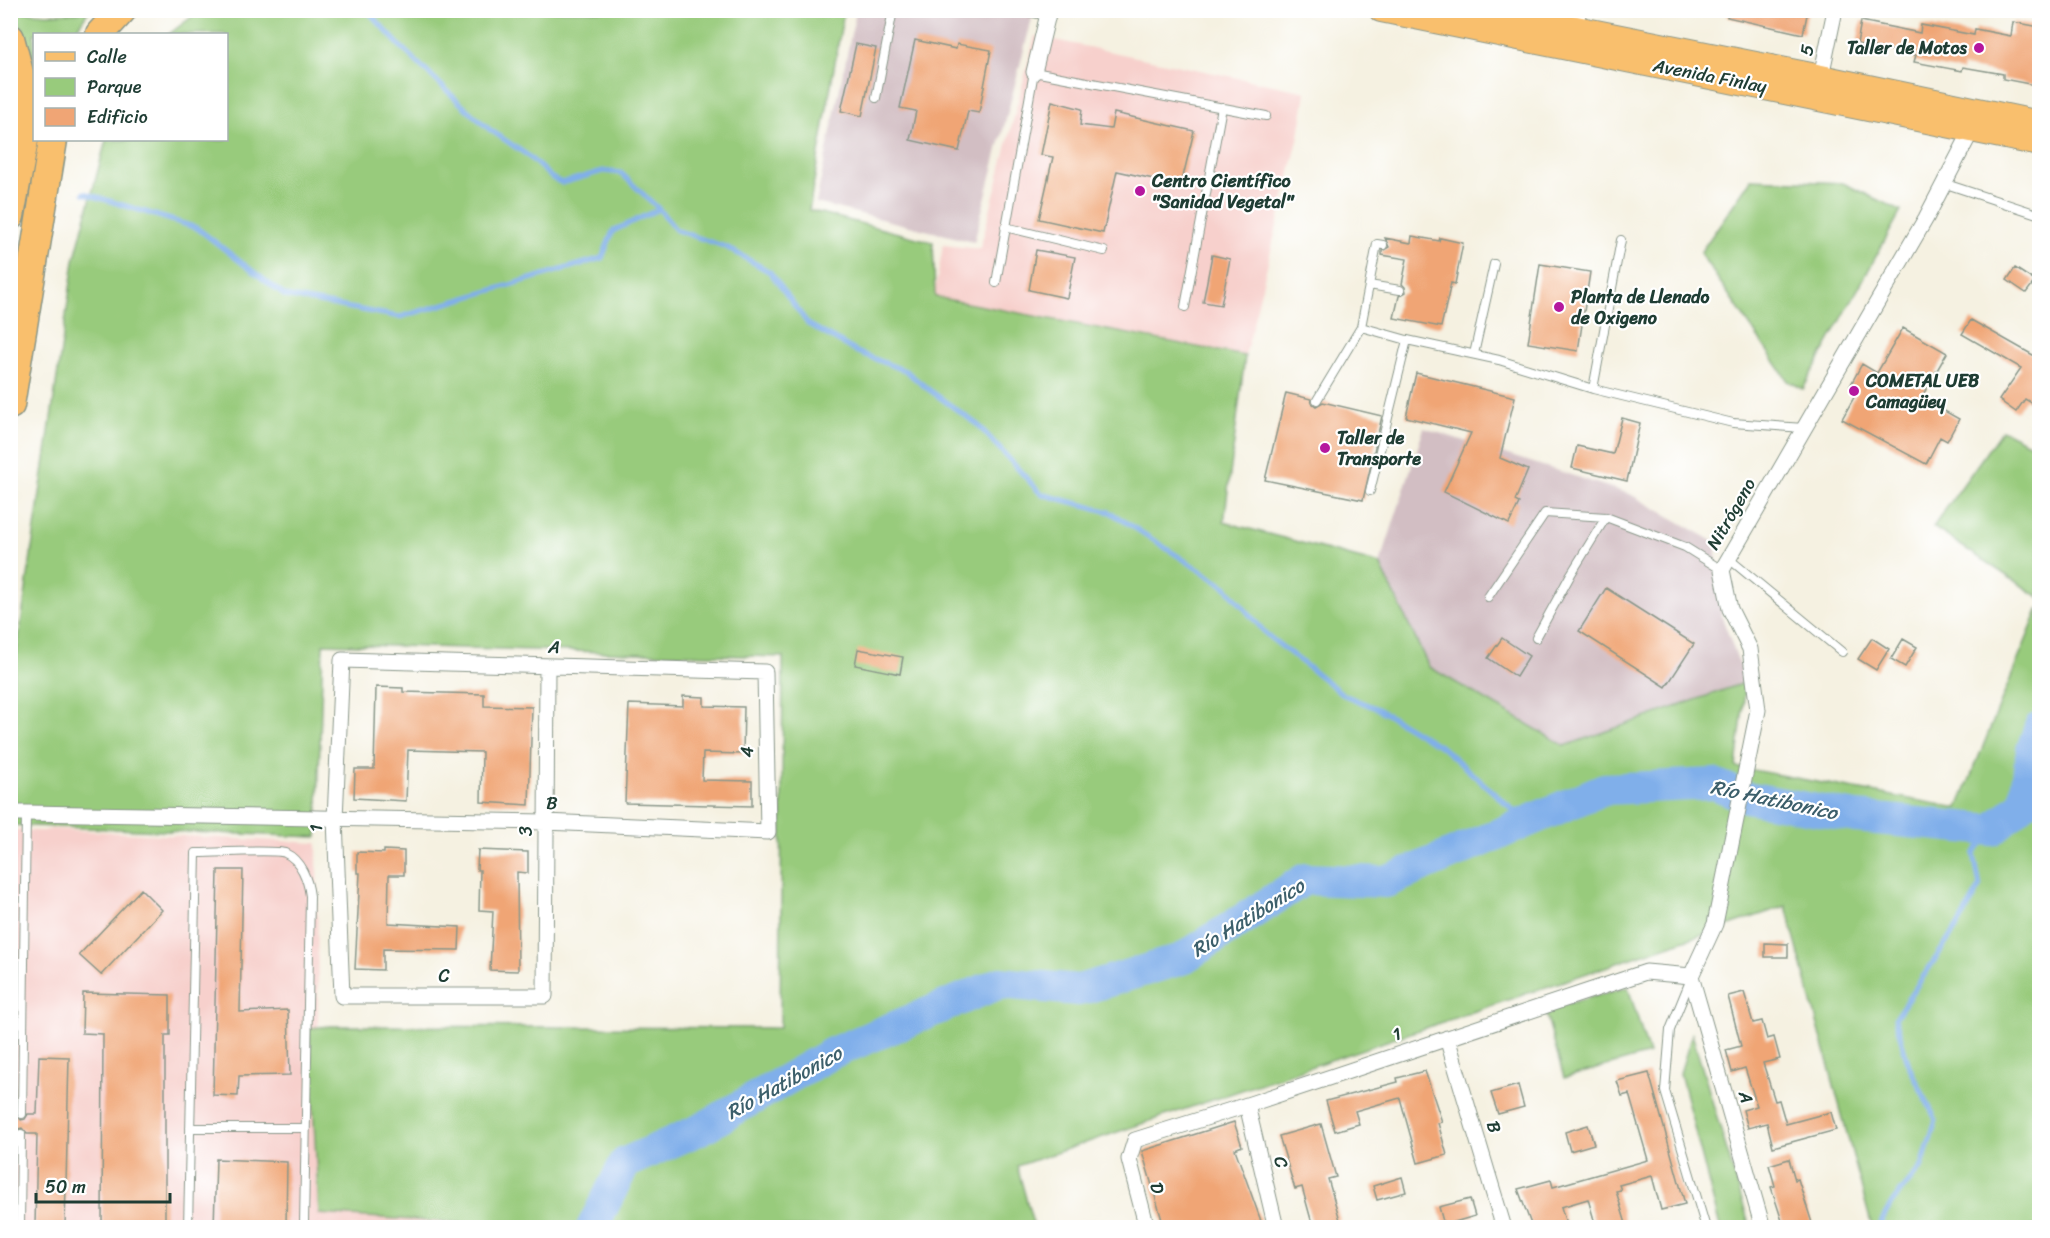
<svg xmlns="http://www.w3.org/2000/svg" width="2050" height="1238" font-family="Sriracha,sans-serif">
	<rect width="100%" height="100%" fill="#fff"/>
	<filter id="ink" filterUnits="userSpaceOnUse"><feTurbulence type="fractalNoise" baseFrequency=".0167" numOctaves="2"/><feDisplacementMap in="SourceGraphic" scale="12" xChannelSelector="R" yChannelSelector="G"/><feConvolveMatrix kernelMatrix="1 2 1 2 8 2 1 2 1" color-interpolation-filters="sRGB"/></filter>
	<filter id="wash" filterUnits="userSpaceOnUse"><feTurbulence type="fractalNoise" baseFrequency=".008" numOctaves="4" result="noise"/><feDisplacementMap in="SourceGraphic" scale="24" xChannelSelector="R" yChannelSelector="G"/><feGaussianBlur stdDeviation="1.35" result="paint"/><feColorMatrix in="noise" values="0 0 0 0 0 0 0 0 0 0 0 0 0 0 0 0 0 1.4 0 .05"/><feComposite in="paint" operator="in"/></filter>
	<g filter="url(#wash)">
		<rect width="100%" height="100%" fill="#f5f1e1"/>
		<path fill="#f7d0cc" d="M1035,36L1306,92L1299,136L1245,356L934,297L943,245L980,249Z
			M52,829L317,843L319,1214L477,1224V1227H11L10,830L43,831Z"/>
		<path fill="#d2bec3" d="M856,11H1034L974,242L816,203Z
			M1424,428L1630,494L1715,542L1722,617L1746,682L1566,746L1429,667L1380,564Z"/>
		<path fill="#98cb7c" stroke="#5c8458" stroke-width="1.5" d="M201,10L844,11L809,210L933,242L935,297L1245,356L1224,522L1380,564L1429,667L1565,746L1746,682L1736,767L1958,808L2039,608V1227H1872L1786,906L1017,1166L1034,1227L477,1228V1224L319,1214L309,1028L331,1026L780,1028L783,657L323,644L317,837L11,825V692L74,261L106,140H226V34H169Z
			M15,11L48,14L88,12L73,34H34V69L33,60Z
			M1751,179L1843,183L1901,211L1803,389L1788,381L1700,253Z
			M2002,430L2039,448V597L1933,527Z
			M1628,987L1649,1054L1564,1078L1545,1010Z
			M10,1007H15L12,1228L10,1227Z
			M1692,1034L1750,1227H1720L1680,1073Z"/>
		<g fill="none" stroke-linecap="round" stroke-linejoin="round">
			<path stroke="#80afea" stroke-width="5" d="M367,10L400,46L461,104L489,129L527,155L552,178L562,183L603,171L621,173L659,209L676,230L726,247L770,272L808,324L857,352L906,371L928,389L978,425L1041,494L1110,512L1226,587L1267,635L1344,695L1378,709L1443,748L1527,822
				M84,193L197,228L285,296L400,317L602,258L613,231L659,209
				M1878,1228L1891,1204L1922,1166L1936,1120L1909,1066L1895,1018L1959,924L1980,887L1974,854L1992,830"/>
			<path stroke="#80afea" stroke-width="32" d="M592,1228L625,1163L701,1129L832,1053L1000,983L1079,990L1182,959L1305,879L1386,882L1604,789L1715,784L1746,797L1856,817L1992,830L2024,803L2032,750L2040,727"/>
		</g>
		<g id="blocks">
			<path fill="#f0a575" d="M1728,10H1808L1803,34L1727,17Z
				M1861,21L1920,33L1921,25L1974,35L1975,29L2011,36L2013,22L2040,27V86L2003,79V74L1963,67L1962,71L1914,62L1916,55L1857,44Z
				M915,40L956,49L957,44L991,50L979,113L968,111L959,151L910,140L916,111L900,108Z
				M856,44L876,48L862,116L841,111Z
				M1052,101L1082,109L1080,125L1111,129L1114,113L1194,131L1181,185L1117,171L1103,233L1039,219L1053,157L1041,155Z
				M1412,236L1439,241L1440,238L1463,243L1455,284L1451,283L1441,327L1394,318L1399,296L1406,292L1405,287L1402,284L1407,259L1382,255V251L1389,247L1385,238L1411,243Z
				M1036,250L1075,257L1067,298L1029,290Z
				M1212,255L1230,259L1221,305L1203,302Z
				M1540,264L1590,272L1578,351L1528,343Z
				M2015,268L2035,281L2026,293L2007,280Z
				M1971,320L2040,359V408L2025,399L2016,412L1999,400L2021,368L1962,334Z
				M1903,328L1947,353L1921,398L1959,419L1947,441L1940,437L1926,464L1842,419L1858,390L1850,386L1862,364L1877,373Z
				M1416,373L1515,397L1500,458L1528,470L1515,501L1519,503L1509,524L1444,492L1471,433L1406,417Z
				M1286,393L1311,399L1312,403L1316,406L1323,402L1382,416L1363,500L1265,480Z
				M1622,418L1640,423L1627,481L1572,468L1577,446L1613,454Z
				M1606,588L1694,644L1666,687L1579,631Z
				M1502,638L1529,656L1516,677L1488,658Z
				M1872,638L1889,649L1876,670L1858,659Z
				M1903,639L1917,647L1905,667L1891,659Z
				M858,649L903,657L900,674L855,665Z
				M376,687L403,688V692L484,694V706L532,707L529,805L481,802L482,752L408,750L406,801L354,798L355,769H374Z
				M683,696L704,697V706L744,707L743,754L703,753L702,780L752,781V806L625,803L629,704L683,706Z
				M384,850L404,851V875H389L388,923L460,927L459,950L383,949V970L355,969L360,873H357V852L384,853Z
				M478,850L528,852V873L517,872L518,971L490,970L493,911L479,910L480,870H477Z
				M218,870H243L240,1012L288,1010L290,1075L239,1076L238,1096L213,1095Z
				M141,889L162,910L101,975L79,955Z
				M1765,943L1788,944V957H1765Z
				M1744,992L1753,1023L1762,1021L1767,1039L1774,1037L1780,1059L1763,1063L1775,1101L1779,1100L1786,1124L1831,1112L1836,1130L1773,1147L1767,1123L1748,1128L1743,1110L1757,1106L1745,1068L1732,1072L1726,1050L1741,1046L1728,996Z
				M83,993L170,995V1035H165V1227H102L103,1034L82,1033Z
				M39,1056L69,1057L65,1227H35L37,1134H27L22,1128L18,1129L15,1134H10V1114H16L21,1120L25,1119L28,1114H37Z
				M1425,1071L1442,1122L1438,1123L1447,1155L1418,1163L1400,1098L1355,1111L1359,1124L1335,1131L1326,1101L1398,1082L1397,1078Z
				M1649,1073L1685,1204L1661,1210L1652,1176L1619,1185L1621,1190L1616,1191L1627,1227H1596L1588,1199L1561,1207L1567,1227H1532L1518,1189L1551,1180L1553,1187L1648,1160L1629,1094L1622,1096L1617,1081Z
				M1518,1085L1524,1107L1498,1114L1491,1093Z
				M1234,1122L1242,1146L1235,1149L1261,1221L1237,1227H1164L1142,1151Z
				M1321,1124L1336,1177L1328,1179L1340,1220L1313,1227L1302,1187L1295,1189L1279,1136Z
				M1588,1125L1594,1144L1570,1151L1565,1132Z
				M216,1159L287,1162L286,1227H214Z
				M1789,1159L1795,1180L1798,1179L1812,1223L1795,1227H1784L1771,1187L1775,1186L1769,1165Z
				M1402,1177L1406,1192L1377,1200L1373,1186Z
				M1470,1199L1475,1216L1444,1225L1439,1207Z"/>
		</g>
	</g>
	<g filter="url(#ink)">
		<use href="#blocks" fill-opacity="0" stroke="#8a978a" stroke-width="1.5"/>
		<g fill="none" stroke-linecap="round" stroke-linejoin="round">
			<g stroke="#8a978a" stroke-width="10">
				<path id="lane" d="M1019,10L1048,16
					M876,98L893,10
					M1943,183L2040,215
					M1005,227L1104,251
					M1383,245L1377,244L1361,327L1407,340
					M996,283L1034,72L1266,116
					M1369,285L1400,290
					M1185,307L1222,107
					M1474,354L1494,264
					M1593,389L1621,240
					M1317,400L1361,327
					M1370,491L1407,340L1499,360L1593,389L1733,423L1804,428
					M1728,558L1842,652
					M1488,597L1545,513L1606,517L1685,547L1722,570
					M1536,638L1571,574L1606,517
					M1690,981L1670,1030L1665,1091L1706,1228
					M22,1114L26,813
					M190,1128H305
					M20,1228L21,1134
					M188,1228L196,853C210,853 277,849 285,853C301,860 308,880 310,896C309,1006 305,1117 304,1228"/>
			</g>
			<g stroke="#8a978a" stroke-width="17">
				<path id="street" d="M1573,36L1579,10
					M1034,72L1049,10
					M1819,86L1835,10
					M10,813H26L546,822L768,832L765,672L342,660L335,819L342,996H545L547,667
					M1691,976L1715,924L1758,710L1750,649L1730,609L1722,570L1926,218L1975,124
					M1691,976L1763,1228
					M1447,1038L1504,1228
					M1247,1105L1276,1228
					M1147,1228L1129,1159L1135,1140L1247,1105L1646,972L1691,976"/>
			</g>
			<g stroke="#8a978a" stroke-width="26">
				<path id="primary" d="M1381,10L2040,144
					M1486,10L1821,77L2040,123"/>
			</g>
			<g stroke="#8a978a" stroke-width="31">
				<path id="highway" d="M100,34L122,10
					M10,38L23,88L24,140L10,216
					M10,405L53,140"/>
			</g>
			<use href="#lane" stroke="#fff" stroke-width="8"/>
			<use href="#street" stroke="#fff" stroke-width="15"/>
			<use href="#primary" stroke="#f9bf6d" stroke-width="24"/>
			<use href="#highway" stroke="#f9bf6d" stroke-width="28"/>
		</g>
	</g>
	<g fill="#b5179e" stroke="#fff" stroke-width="2">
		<circle cx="1979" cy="48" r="6"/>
		<circle cx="1140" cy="191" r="6"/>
		<circle cx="1559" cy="307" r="6"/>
		<circle cx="1854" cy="391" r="6"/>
		<circle cx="1325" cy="448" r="6"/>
	</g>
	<g text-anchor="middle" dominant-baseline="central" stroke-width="4.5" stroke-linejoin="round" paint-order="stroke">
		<g font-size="18" font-weight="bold" fill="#1f3d34" stroke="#fff" text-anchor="start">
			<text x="1967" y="48" text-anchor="end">Taller de Motos</text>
			<text x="1152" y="181">Centro Científico<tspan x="1152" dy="21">"Sanidad Vegetal"</tspan></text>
			<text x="1571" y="297">Planta de Llenado<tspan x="1571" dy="21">de Oxigeno</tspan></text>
			<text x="1866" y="381">COMETAL UEB<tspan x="1866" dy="21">Camagüey</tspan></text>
			<text x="1337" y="438">Taller de<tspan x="1337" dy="21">Transporte</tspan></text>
		</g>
		<g font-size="18" fill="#1f3d34" stroke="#fff">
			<text transform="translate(1807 50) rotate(-77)">5</text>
			<text transform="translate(1710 76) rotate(11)">Avenida Finlay</text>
			<text transform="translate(1731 514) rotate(-60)">Nitrógeno</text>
			<text transform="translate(554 647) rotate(2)">A</text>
			<text transform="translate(747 752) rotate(-91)">4</text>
			<text transform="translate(552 803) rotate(2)">B</text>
			<text transform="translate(316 828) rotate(-92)">1</text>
			<text transform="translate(526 831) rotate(-90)">3</text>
			<text x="444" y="976">C</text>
			<text transform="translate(1397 1034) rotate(-19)">1</text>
			<text transform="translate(1746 1097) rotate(74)">A</text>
			<text transform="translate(1494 1127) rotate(73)">B</text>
			<text transform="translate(1281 1162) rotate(77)">C</text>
			<text transform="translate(1157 1188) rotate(76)">D</text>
		</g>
		<g font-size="20" font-style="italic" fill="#3c5f6b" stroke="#fff">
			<text transform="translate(1774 800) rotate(12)">Río Hatibonico</text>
			<text transform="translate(1248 918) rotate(-32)">Río Hatibonico</text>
			<text transform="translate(784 1083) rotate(-29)">Río Hatibonico</text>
		</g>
	</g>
	<rect width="2050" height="1238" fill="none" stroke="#fff" stroke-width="36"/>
	<rect x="33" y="33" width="195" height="108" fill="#ffffff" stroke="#a5b1ae" stroke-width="1.5"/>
	<rect x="45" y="52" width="30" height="9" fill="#f9bf6d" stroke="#a5b1ae" stroke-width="1.5"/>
	<text x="87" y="63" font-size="18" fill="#1f3d34">Calle</text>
	<rect x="45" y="78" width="30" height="18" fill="#98cb7c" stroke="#a5b1ae" stroke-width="1.5"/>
	<text x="87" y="93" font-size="18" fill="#1f3d34">Parque</text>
	<rect x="45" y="108" width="30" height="18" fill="#f0a575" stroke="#a5b1ae" stroke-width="1.5"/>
	<text x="87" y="123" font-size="18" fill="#1f3d34">Edificio</text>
	<path d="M36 1193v9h134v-9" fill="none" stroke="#1f3d34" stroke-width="3"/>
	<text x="45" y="1193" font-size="18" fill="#1f3d34" stroke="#ffffff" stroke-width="4.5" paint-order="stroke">50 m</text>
</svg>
